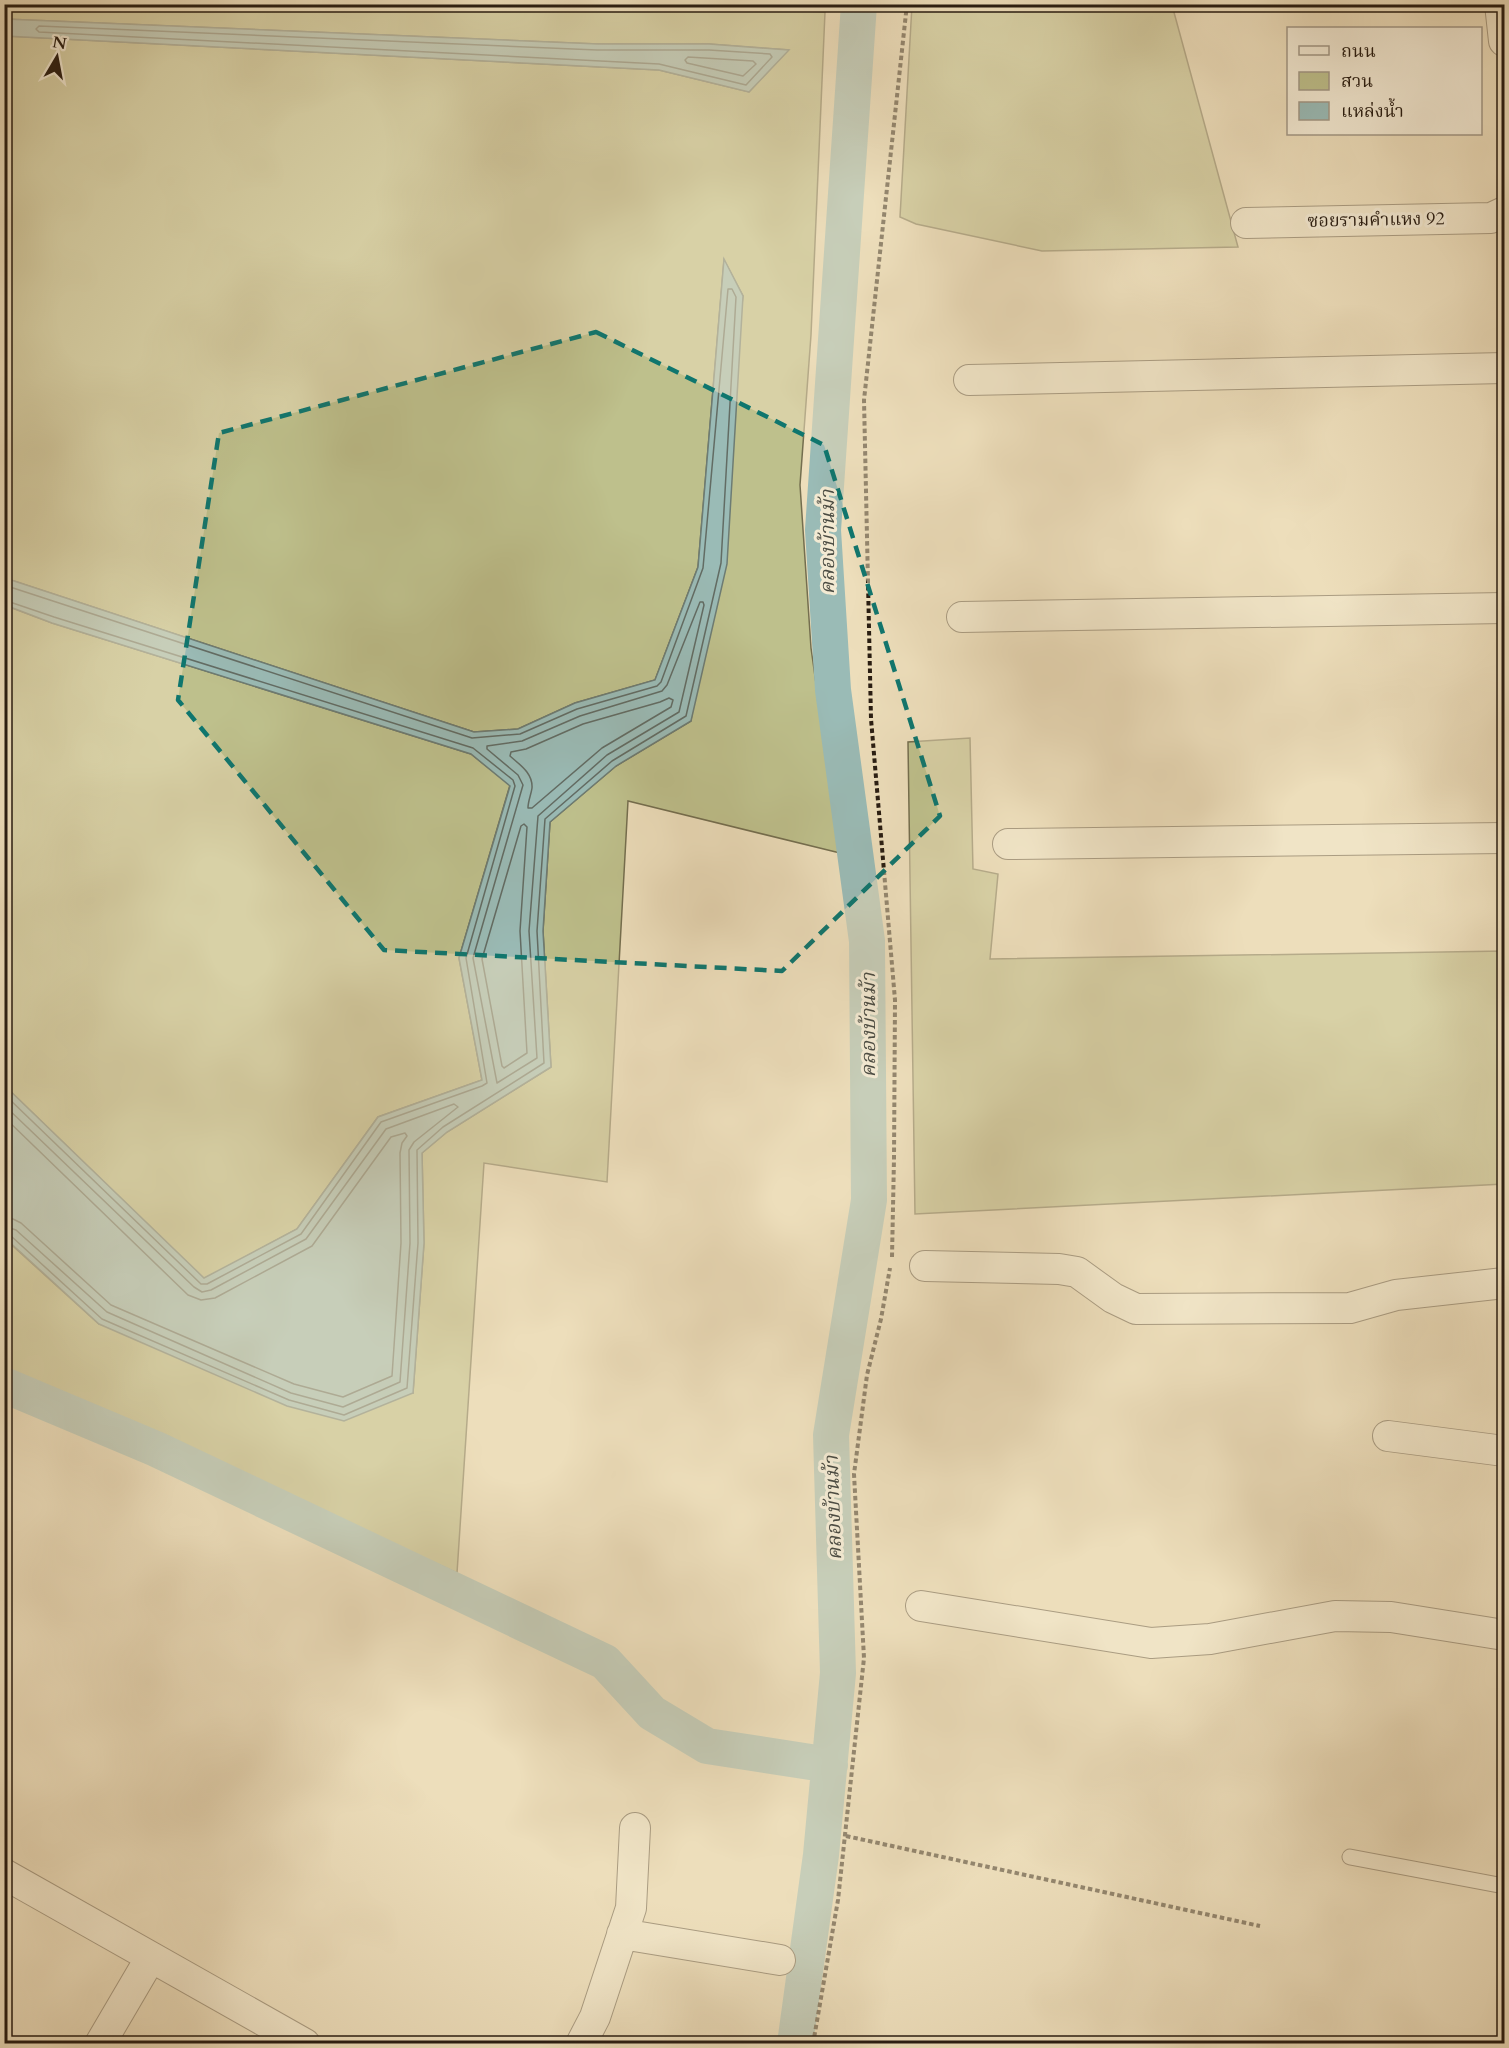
<svg xmlns="http://www.w3.org/2000/svg" width="1509" height="2048" font-family="Cardo,'Noto Serif Thai',serif">
	<rect width="100%" height="100%" fill="#eddebb"/>
	<filter id="stains"><feTurbulence type="fractalNoise" baseFrequency=".00333" numOctaves="4"/><feColorMatrix values="0 0 0 0 .2 0 0 0 0 .09 0 0 0 0 .02 0 0 0 .5 -.17"/></filter>
	<radialGradient id="worn" r=".72"><stop offset=".6" stop-color="#630" stop-opacity="0"/><stop offset="1" stop-color="#630" stop-opacity=".3"/></radialGradient>
	<path fill="#bec08c" stroke="#746e4f" stroke-width="1.5" d="M640,4L825,12L811,335L800,485L811,648L840,853L628,801L607,1182L484,1163L457,1573L5,1370L4,1238L99,1324L413,1393L424,1243L422,1153L447,1132L551,1067L543,931L550,822L616,766L691,721L743,296L724,260L698,567L655,680L575,703L518,729L474,732L5,578V36L659,70L749,92L788,50L709,44H598L5,19V5Z
		M912,5H1172L1238,247L1042,251L916,224L900,217Z
		M4,605L52,623L471,754L510,785L459,958L482,1080L378,1117L297,1229L204,1279L5,1086Z
		M970,738L973,869L998,874L990,959L1504,951V1184L915,1214L908,742Z"/>
	<path fill="#9abbb6" stroke="#6d7c74" stroke-width="1.5" d="M4,19L598,44H709L789,50L749,92L659,70L5,36Z
		M724,259L743,296L727,564L691,721L616,766L550,822L543,931L551,1067L447,1132L422,1153L424,1243L413,1393L344,1421L287,1406L99,1324L5,1238V1086L204,1278L297,1229L378,1117L482,1080L459,958L510,786L471,754L52,623L5,605V578L474,732L518,729L575,703L655,680L698,567Z"/>
	<g fill="none" stroke-linecap="round" stroke-linejoin="round">
		<path stroke="#626c64" stroke-width="1.5" d="M39,26L597,50H709L770,54L772,57L746,85L659,64L39,32L36,29Z
			M688,57L753,61L756,64L743,76L687,63L685,60Z
			M4,585L472,738L520,734L577,709L657,686L661,682L703,568L728,289H732L736,297L721,563L686,716L612,761L545,819L537,931L544,1063L443,1127L417,1150L418,1243L407,1388L344,1415L289,1400L102,1319L11,1236L4,1234
			M4,600L54,617L473,748L513,780L515,786L466,958L487,1083L482,1086L381,1122L301,1234L207,1284H201L4,1094
			M700,602H703L704,605L679,712L607,755L538,816L529,931L537,1058L497,1083L473,958L523,785L518,775L487,749V746L522,741L580,716L662,691L667,685Z
			M669,698L673,700L671,707L602,748L532,808H528C528,801 531,795 532,788C533,773 520,765 510,756L511,752L526,749L583,724L660,702Z
			M524,824L527,827L520,931L527,1053L504,1068L502,1066L482,959L521,826Z
			M4,1105L194,1287L202,1292L211,1290L306,1239L386,1129L454,1104L458,1107L414,1142L409,1150L410,1243L400,1382L343,1407L291,1393L107,1312L16,1230L4,1226
			M4,1117L188,1295L201,1300L215,1298L312,1246L391,1137L405,1133L407,1136L402,1143L400,1153L401,1243L392,1376L343,1397L294,1384L111,1305L21,1223L13,1219L4,1217"/>
		<path stroke="#9abbb6" stroke-width="36" d="M4,1385L156,1449L605,1662L652,1713L707,1746L830,1765
			M795,2044L821,1855L838,1673L831,1435L869,1200L867,941L833,690L823,530L859,4"/>
		<g stroke="#5a4d3c" stroke-width="17">
			<path id="lane" d="M1350,1857L1504,1886"/>
		</g>
		<g stroke="#5a4d3c" stroke-width="32">
			<path id="street" d="M1500,4L1504,41
				M1246,223L1491,218L1504,212
				M969,380L1504,368
				M962,617L1504,608
				M1008,844L1504,838
				M925,1266L1059,1269L1077,1272L1113,1298L1136,1309L1350,1308L1396,1295L1504,1283
				M1388,1436L1504,1451
				M921,1606L1151,1643L1210,1639L1335,1616L1391,1617L1504,1635
				M4,1874L305,2044
				M622,1934L780,1960
				M100,2044L151,1957
				M581,2044L595,2017L631,1908L635,1828"/>
		</g>
		<path stroke="#291d12" stroke-width="4" stroke-dasharray="4.5 3" stroke-linecap="butt" d="M892,1257L894,1158L895,1000L871,719L864,400L907,4
			M846,1836L1260,1926
			M813,2044L838,1900L864,1658L854,1474L867,1375L881,1319L890,1268"/>
		<use href="#lane" stroke="#f3ead3" stroke-width="15"/>
		<use href="#street" stroke="#f3ead3" stroke-width="30"/>
	</g>
	<path d="M0 0H1509V2048H0ZM596,332L824,445L940,816L782,971L384,950L178,700L219,433Z" fill="#eddebb" fill-opacity=".55" fill-rule="evenodd"/>
	<path fill="none" stroke="#0f766e" stroke-width="4.5" stroke-dasharray="12 8" stroke-linejoin="round" d="M596,332L824,445L940,816L782,971L384,950L178,700L219,433Z"/>
	<g text-anchor="middle" dominant-baseline="central" stroke-width="6" stroke-linejoin="round" paint-order="stroke">
		<g font-size="18" fill="#291d12" stroke="#f3ead3">
			<text transform="translate(1376 220) rotate(-1)">ซอยรามคําแหง 92</text>
		</g>
		<g font-size="20" font-style="italic" fill="#4b4c43" stroke="#f3ead3">
			<text transform="translate(827 542) rotate(-90)">คลองบ้านม้า</text>
			<text transform="translate(868 1025) rotate(-90)">คลองบ้านม้า</text>
			<text transform="translate(833 1508) rotate(-92)">คลองบ้านม้า</text>
		</g>
	</g>
	<rect width="1509" height="2048" fill="none" stroke="#eddebb" stroke-width="24"/>
	<rect x="6" y="6" width="1497" height="2036" fill="none" stroke="#291d12" stroke-width="3"/>
	<rect x="12" y="12" width="1485" height="2024" fill="none" stroke="#291d12" stroke-width="1.5"/>
	<rect x="1287" y="27" width="195" height="108" fill="#f3ead3" stroke="#a29886" stroke-width="1.5"/>
	<rect x="1299" y="46" width="30" height="9" fill="#f3ead3" stroke="#a29886" stroke-width="1.5"/>
	<text x="1341" y="57" font-size="18" fill="#291d12">ถนน</text>
	<rect x="1299" y="72" width="30" height="18" fill="#bec08c" stroke="#a29886" stroke-width="1.5"/>
	<text x="1341" y="87" font-size="18" fill="#291d12">สวน</text>
	<rect x="1299" y="102" width="30" height="18" fill="#9abbb6" stroke="#a29886" stroke-width="1.5"/>
	<text x="1341" y="117" font-size="18" fill="#291d12">แหล่งน้ำ</text>
	<g transform="translate(57 57) rotate(10)" stroke="#f3ead3" stroke-width="4.5" paint-order="stroke">
	<path d="M0-4.5L10 22L0 15L-10 22Z" fill="#291d12"/>
	<text y="-9" font-size="16" font-weight="bold" text-anchor="middle" fill="#291d12">N</text>
	</g>
	<rect width="100%" height="100%" filter="url(#stains)"/>
	<rect width="100%" height="100%" fill="url(#worn)"/>
</svg>
